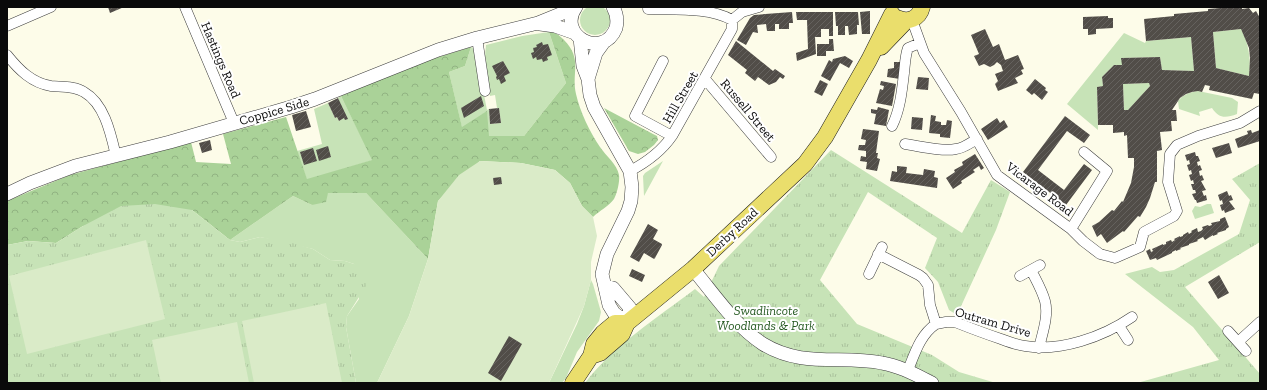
<svg xmlns="http://www.w3.org/2000/svg" width="1267" height="390" font-family="'Zilla Slab',serif">
	<defs>
		<pattern id="forest-crowns" width="20" height="18" patternUnits="userSpaceOnUse"><rect width="20" height="18" fill="#aad298"/><path d="M2 6a3 3 0 1 1 6 0M12 15a3 3 0 1 1 6 0" fill="none" stroke="#91b382"/></pattern>
		<pattern id="park-tufts" width="24" height="20" patternUnits="userSpaceOnUse"><rect width="24" height="20" fill="#c7e3b7"/><path d="M3 7l-1-3M5 7V3M7 7l1-3M15 17l-1-3M17 17v-4M19 17l1-3" fill="none" stroke="#aac19c"/></pattern>
		<pattern id="building-hatch" width="6" height="6" patternUnits="userSpaceOnUse"><rect width="6" height="6" fill="#514d48"/><path d="M-1 1l2-2M0 6l6-6M5 7l2-2" fill="none" stroke="#65625e"/></pattern>
	</defs>
	<rect width="100%" height="100%" fill="#fdfce9"/>
	<path fill="#c7e3b7" d="M580 20a15 15 0 1 1 30 0a15 15 0 1 1-30 0Z
		M1241,29C1249,44 1251,59 1249,76L1216,68L1213,32Z
		M549,32L566,83L524,136H489L462,128L449,72L465,66L471,47L475,49L487,110L489,109L490,124L501,123L499,108H497L495,95L490,96L485,56L486,45L522,36Z
		M1124,33L1145,43L1146,41L1191,37L1194,71L1162,70L1160,57L1122,58V65H1114L1102,77L1103,86L1097,87L1098,130L1067,104Z
		M1149,83L1150,86L1128,110H1124L1123,84Z
		M1198,91L1232,98L1238,102L1237,114C1226,118 1219,119 1212,108L1199,112L1200,116L1179,109L1178,101C1183,95 1189,92 1198,91Z
		M341,96L373,160L307,180L297,151L322,144L314,109L328,103L335,118L337,117L339,121L344,118L338,98Z
		M663,161L644,196L643,176L645,173Z
		M328,193H366L428,259L409,316L377,383H356L346,327L347,316L359,299L354,264L345,261L330,260L313,249L260,237L240,242L230,240L293,196L312,205Z
		M1207,204H1211L1214,213L1195,219L1192,211L1195,206L1200,207Z
		M591,280L593,284L601,312L599,321L577,352L566,378L562,383H549L577,324L584,306Z"/>
	<path fill="url(#forest-crowns)" d="M549,32C556,32 559,35 564,40C583,59 571,73 576,94C580,112 590,132 600,147C606,156 617,164 619,175C620,181 617,194 614,199C609,206 599,211 593,217L582,206L570,183L555,170L521,163L480,161L438,201L428,259L366,193H328L326,202L312,205L293,196L230,240L192,210L83,226L56,243L28,241L7,245V201L70,175L191,142L196,162L231,164L223,134L286,117L307,179L372,160L341,96L410,66L471,47L465,66L449,72L462,127L487,111L489,136H524L566,83Z
		M604,108L653,134L657,136L658,140L654,145L645,152L638,154L629,151Z"/>
	<path fill="url(#park-tufts)" d="M831,150L962,233L991,180L1010,192L996,230L957,315L949,310L938,282L925,268L937,238L868,192L820,280L857,324L932,355L959,372L996,383H585C614,345 657,318 695,289L704,297L719,266Z
		M1260,163V242L1185,287L1260,374V383H1137L1219,360L1193,327L1125,274L1152,267L1160,272L1174,270L1239,234L1250,200L1232,179Z
		M155,204L192,210L230,240L240,242L260,237L285,241L313,249L330,260L345,261L354,264L361,269L365,277L366,286L347,316L346,327L356,383H7V245L28,241L56,243L83,226L121,206Z"/>
	<path fill="#daebc8" d="M480,161L521,163L555,170L570,183L582,206L593,217L597,236L591,262V280L584,306L549,383H377L409,316L428,259L438,201L459,175Z
		M146,240L165,319L27,354L9,276Z
		M326,303L342,383H254L242,321Z
		M237,322L249,383H161L152,340Z"/>
	<path fill="url(#building-hatch)" fill-rule="evenodd" d="M108,7H124L110,13Z
		M1233,7H1242V9L1249,8L1253,13L1256,11L1260,18V94L1254,93L1252,99L1209,90L1210,86L1205,85L1202,92L1198,91L1192,92L1186,94L1180,98L1172,110H1176L1177,121H1171L1172,131L1160,132L1162,150L1157,151V182H1155L1150,198L1146,207L1140,217L1138,216L1124,232L1123,231L1107,243L1101,234L1097,237L1092,226L1099,222L1112,210L1114,211L1122,201L1123,202L1131,183L1134,167V158H1128L1127,135L1124,136V132L1113,133V125H1098L1097,87L1103,86L1102,77L1114,65H1122L1121,58L1160,57L1162,70L1194,71L1191,37L1146,41L1144,19L1174,16V14L1208,11V9ZM1241,29L1249,48L1250,58L1249,76L1216,68L1213,32ZM1149,83L1150,86L1128,110H1124L1123,84Z
		M870,11V34H862L860,12Z
		M792,12L793,23H789V29H779V24H775V31H767L766,24L757,25L758,33L753,32L746,45L737,40L750,18L754,15Z
		M796,12H833V36H829V29H821V37H815L816,54L797,61L796,53L808,49L807,20H797Z
		M835,12H858L859,25H857V34L849,35L848,26H845V35H838V26H836Z
		M1108,16V18H1113V28L1096,29V34L1088,35V29H1083V17Z
		M985,29L993,47L999,44L1005,60L1018,55L1024,69L1021,70L1023,74L1015,78L1018,83L998,91L995,84L998,81L995,74L1003,71L1001,65L997,62L994,65L990,67L984,64L979,66L974,56L979,54L971,35Z
		M829,39H833L834,51H826V56H817V44H829Z
		M736,41L773,71L775,69L785,76L783,79L780,77L776,82L769,85L758,77L755,81L745,73L747,70L728,55Z
		M542,42L543,45L548,44L552,55L547,57L548,60L543,62L542,59L537,60L536,57L533,59L531,53L534,52L533,48L537,47L536,45Z
		M845,56L853,61L849,68L840,63L830,81L821,76L829,60L832,62L833,59Z
		M503,61L510,73L504,76L506,81L501,84L499,79L497,80L496,77L497,76L492,66Z
		M894,62H901L900,79L887,77L888,69L894,68Z
		M918,77L929,78L928,90L916,89Z
		M1035,79L1046,88L1045,90L1048,92L1042,100L1034,93L1032,95L1026,90Z
		M820,80L828,84L822,96L814,92Z
		M881,81L896,84L892,106L876,103L880,89L883,90L884,86L880,85Z
		M481,96L484,106L464,118L461,108Z
		M338,98L348,119L345,120L344,118L339,121L337,117L335,118L328,103Z
		M878,107L889,110L886,126L874,124L876,114L871,113V109L877,110Z
		M499,108L501,123L490,124L489,109Z
		M306,111L311,127L296,131L292,115Z
		M931,115L936,116L935,121L941,122V125H946L947,120L952,121L950,138L940,137V134L929,133Z
		M1065,116L1090,135L1084,143L1067,131L1038,170L1064,190L1084,164L1092,170L1066,205L1023,172Z
		M912,117L923,118L922,130L911,129Z
		M997,118L1000,123L1004,120L1008,127L988,140L981,129Z
		M863,129L879,131L876,153H878L877,158L880,159L877,171L866,169L867,162L860,161L861,156L866,157V151L858,150L859,145H865L866,140L861,139Z
		M1251,130L1252,133L1260,130V141L1238,148L1235,139L1248,134L1247,131Z
		M210,140L212,150L202,153L199,143Z
		M1229,143L1232,153L1216,158L1212,148Z
		M328,146L331,157L319,161L316,150Z
		M313,148L317,161L304,165L300,152Z
		M1195,152L1196,156H1198L1200,161L1197,162L1198,166L1200,165L1202,170L1199,171L1200,176L1202,175L1204,180L1201,181L1206,190L1202,191L1204,196L1206,195L1207,200L1197,203L1196,200H1195L1192,194L1196,193L1195,190H1193L1191,184H1194L1193,180L1191,181L1189,175L1192,174L1191,170L1189,171L1187,165L1190,164L1189,160L1187,161L1185,155Z
		M975,154L984,168L981,170L979,166L973,170L975,172L961,181L962,183L953,189L946,178L955,172L954,170L963,165L962,162Z
		M897,166L907,167L906,173L923,175L924,169L935,171L934,177L938,178L937,188L890,181L892,171L897,172Z
		M501,177L502,184L494,185L493,178Z
		M1227,191L1229,196L1231,195L1233,200L1229,201L1235,209L1225,213L1224,210L1222,211L1220,205L1223,204L1222,200L1220,201L1218,195Z
		M1225,217L1229,227L1226,229V230L1217,233L1218,234L1213,236V235L1205,240L1203,237L1197,240L1198,241L1189,244V245L1180,248L1181,249L1176,251V250L1172,252V253L1157,260L1156,258L1150,260L1146,251L1150,249L1151,252L1153,251L1152,249L1163,244V245L1166,244V242L1171,240L1172,242L1175,240L1174,239L1180,236V237L1183,236V235L1188,232L1189,234L1192,232L1191,231L1197,228L1198,232L1201,231L1203,229L1202,227L1208,225L1209,226L1212,225L1211,223L1220,221V219Z
		M648,224L658,230L653,239L662,244V245L655,258L654,259L644,253L639,262L630,257Z
		M632,269L645,275L642,282L629,276Z
		M1219,275L1229,293L1218,299L1208,282Z
		M509,336L522,344L501,381L488,373Z"/>
	<g fill="none" stroke-linecap="round" stroke-linejoin="round">
		<g stroke="#3d3d3d" stroke-width="11">
			<path id="minor" d="M185,7L234,123
				M648,9C674,10 709,7 732,20L742,12L759,7
				M912,20L924,53L961,112L997,175L1071,229L1083,241L1100,254L1115,258L1140,247L1144,232L1174,216L1177,211L1168,182L1170,154L1177,145L1198,136L1240,123L1260,111
				M7,26L51,7
				M477,38L485,91
				M7,55C19,70 32,83 51,86C62,87 75,86 84,92C105,104 111,135 116,156
				M663,61L635,116L672,136
				M705,79L771,157
				M892,126C900,110 902,91 904,73C905,65 905,56 908,48L920,43
				M905,144C919,146 942,152 956,149C964,148 970,143 977,139
				M630,171C647,162 661,152 672,136L732,29V20
				M1071,229L1107,171L1084,152
				M878,254L919,275L923,278L928,285L930,305L936,324C920,335 915,353 908,370
				M1031,270C1036,280 1042,290 1045,301C1049,316 1042,334 1039,348
				M869,274L882,247
				M1020,276L1040,265
				M936,324L946,322H955C970,328 986,334 1001,339C1009,342 1017,345 1025,346C1060,352 1103,337 1132,317
				M1119,326L1128,340
				M1228,331L1246,351
				M1238,342L1260,322"/>
		</g>
		<g stroke="#3d3d3d" stroke-width="14">
			<path id="tertiary" d="M576,7C556,35 603,61 616,28C618,20 617,14 613,7
				M540,24L555,26L575,33
				M580,38L583,66L588,79L590,95L594,107L630,171L632,187L631,201L628,211L607,254L602,274L609,305L614,313L627,323L630,308L613,288L605,286
				M588,79L596,53L604,42
				M7,194L30,183L75,166L170,142L291,107L315,99L438,50L477,38L538,23L575,8
				M693,269C714,294 735,326 763,344C802,368 841,355 882,363C900,366 916,375 932,383"/>
		</g>
		<g stroke="#1b1b1b" stroke-width="17">
			<path id="primary" d="M897,18C908,23 919,19 922,7
				M881,47L906,21
				M591,356L594,344L603,333L615,323H627
				M573,383L591,356L600,353L622,334L627,323L693,269L805,164L825,137L869,60L892,14"/>
		</g>
		<use href="#minor" stroke="#fff" stroke-width="10"/>
		<use href="#tertiary" stroke="#fff" stroke-width="13"/>
		<use href="#primary" stroke="#eade6c" stroke-width="16"/>
	</g>
	<g text-anchor="middle" dominant-baseline="central" stroke-width="4" stroke-linejoin="round" paint-order="stroke">
		<g font-size="13" fill="#0a0a0a" stroke="#fff">
			<text transform="translate(221 60) rotate(67)">Hastings Road</text>
			<text transform="translate(680 97) rotate(-60)">Hill Street</text>
			<text transform="translate(748 110) rotate(50)">Russell Street</text>
			<text transform="translate(274 111) rotate(-16)">Coppice Side</text>
			<text transform="translate(1040 189) rotate(37)">Vicarage Road</text>
			<text transform="translate(732 232) rotate(-43)">Derby Road</text>
			<text transform="translate(993 322) rotate(16)">Outram Drive</text>
		</g>
		<g font-size="13" font-style="italic" fill="#265a22" stroke="#fff">
			<text x="766" y="310">Swadlincote<tspan x="766" dy="15">Woodlands &amp; Park</tspan></text>
		</g>
	</g>
	<rect width="1267" height="390" fill="none" stroke="#0a0a0a" stroke-width="16"/>
</svg>
